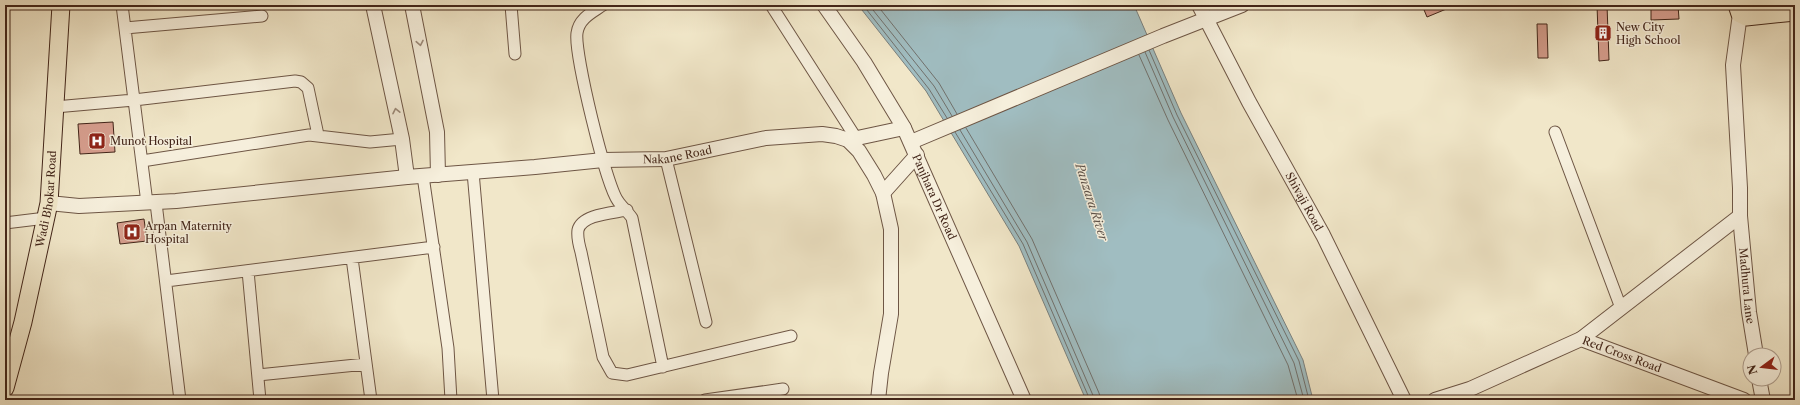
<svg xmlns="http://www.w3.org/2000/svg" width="1800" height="405" font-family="'Libre Caslon Text',serif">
	<rect width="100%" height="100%" fill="#f1e7c9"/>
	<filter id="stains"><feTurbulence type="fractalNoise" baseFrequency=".005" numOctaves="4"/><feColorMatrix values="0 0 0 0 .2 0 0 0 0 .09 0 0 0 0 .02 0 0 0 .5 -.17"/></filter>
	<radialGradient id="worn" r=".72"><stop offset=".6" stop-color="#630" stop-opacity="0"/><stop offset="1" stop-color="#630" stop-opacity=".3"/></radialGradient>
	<path fill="#a0bdc1" stroke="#7a807e" d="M858,5H1134L1181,113L1303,360L1313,400H1086L1019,246L926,91Z"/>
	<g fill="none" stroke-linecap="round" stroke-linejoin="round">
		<path stroke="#71716d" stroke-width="1" d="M863,5L929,89L947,118
			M869,5L934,86L952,116
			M877,5L939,83L957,114
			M1149,50L1177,115L1299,361L1309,400
			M1145,52L1173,117L1294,363L1304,400
			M1139,55L1168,120L1288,365L1298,400
			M966,128L1032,239L1099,393L1101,400
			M960,130L1027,242L1095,400
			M955,132L1023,244L1090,400"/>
	</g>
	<path fill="#d69e8e" stroke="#422519" d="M1422,5H1456L1427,17Z
		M1597,5H1607L1609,60L1599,61Z
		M1651,5H1678L1679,19L1651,20Z
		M1537,24H1547L1548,58H1538Z
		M113,122L115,152L80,154L78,124Z
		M144,219L147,241L120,244L117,223Z"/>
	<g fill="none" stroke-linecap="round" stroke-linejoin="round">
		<g stroke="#6e5645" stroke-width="13">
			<path id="minor" d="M122,5L147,203
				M511,5L515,54
				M603,5C593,12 579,18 577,33C574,53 606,185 618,201C622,207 628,212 632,218L663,367
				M771,5L856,138
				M125,28L262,16
				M55,107L134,100L295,81L301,82L308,88L318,135
				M1555,132L1621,308
				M666,159L706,322
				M142,161L309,135L370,142L402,139
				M473,172L493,400
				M423,176L448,348L451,400
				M156,203L180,400
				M627,210C614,213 582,214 578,230C577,237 579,245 581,252L603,357L612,373L627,375L791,336
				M5,223L46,218
				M352,258L371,400
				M248,271L260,400
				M166,281L434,247
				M258,375L366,364
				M705,400L783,389"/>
		</g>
		<g stroke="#6e5645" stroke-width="16">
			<g id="tertiary">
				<path d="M373,5L402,139L407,177"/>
				<path d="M412,5L437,132L438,175"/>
				<path id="s1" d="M824,5L864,62L904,128L1024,400"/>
				<path id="s2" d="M1199,5L1249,102L1323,235L1404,400"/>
				<path d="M848,140L904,128"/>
				<path d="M911,142L1163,36L1242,5"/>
				<path d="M883,193L917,155"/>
				<path id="s3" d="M49,203L79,206L176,201L407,177L535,167L603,160L666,159L766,138L822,134L836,136L848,140L859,151L874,175L883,193L891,229V314L881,373L878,400"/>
				<path id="s4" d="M1740,216L1749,312L1756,355"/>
				<path d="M1581,339L1740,216V188L1733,65L1740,14"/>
				<path d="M1759,379L1763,400"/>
				<path id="s5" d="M1435,400L1470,389L1581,339L1744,400"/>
			</g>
		</g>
		<g stroke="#422519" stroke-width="19">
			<g id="primary">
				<path d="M1737,5L1740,14L1746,17L1795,12"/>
				<path id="s6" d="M5,388L23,322L49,203L61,5"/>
			</g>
		</g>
		<use href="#minor" stroke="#f6efdc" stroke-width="11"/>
		<use href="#tertiary" stroke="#f6efdc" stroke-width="14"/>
		<use href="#primary" stroke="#f1e7c9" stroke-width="17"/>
	</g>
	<defs><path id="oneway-chevron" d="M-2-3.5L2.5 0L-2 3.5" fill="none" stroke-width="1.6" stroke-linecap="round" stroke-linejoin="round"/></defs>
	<g stroke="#9c8a7a">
		<use href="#oneway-chevron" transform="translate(420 43) rotate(79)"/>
		<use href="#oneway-chevron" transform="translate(396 111) rotate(-102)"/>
	</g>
	<defs>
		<g id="building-square" transform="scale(0.9)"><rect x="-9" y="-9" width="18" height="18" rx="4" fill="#8f2418" stroke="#f6efdc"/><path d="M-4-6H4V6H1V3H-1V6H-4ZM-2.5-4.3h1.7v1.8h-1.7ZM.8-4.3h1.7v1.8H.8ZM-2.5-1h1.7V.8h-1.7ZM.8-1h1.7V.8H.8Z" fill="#fff"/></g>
		<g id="hospital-square" transform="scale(0.9)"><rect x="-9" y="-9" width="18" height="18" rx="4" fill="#8f2418" stroke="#f6efdc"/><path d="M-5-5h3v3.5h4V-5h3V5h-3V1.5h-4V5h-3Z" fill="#fff"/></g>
	</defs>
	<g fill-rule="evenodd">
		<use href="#building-square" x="1603" y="33"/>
		<use href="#hospital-square" x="97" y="141"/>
		<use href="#hospital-square" x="132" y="232"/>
	</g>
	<g text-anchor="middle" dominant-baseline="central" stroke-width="3" stroke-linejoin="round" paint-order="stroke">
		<g font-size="11" fill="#422519" stroke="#f6efdc" text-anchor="start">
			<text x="1616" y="27">New City<tspan x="1616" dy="13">High School</tspan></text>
			<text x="110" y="141">Munot Hospital</text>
			<text x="145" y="226">Arpan Maternity<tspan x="145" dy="13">Hospital</tspan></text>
		</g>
		<g font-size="11" fill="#422519" stroke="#f6efdc">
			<text stroke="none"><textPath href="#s3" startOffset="631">Nakane Road</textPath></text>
			<text stroke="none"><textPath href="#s1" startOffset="222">Panjhara Dr Road</textPath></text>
			<text stroke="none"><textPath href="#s6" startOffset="194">Wadi Bhokar Road</textPath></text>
			<text stroke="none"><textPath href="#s2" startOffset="223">Shivaji Road</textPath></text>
			<text stroke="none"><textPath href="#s4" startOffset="70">Madhura Lane</textPath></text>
			<text stroke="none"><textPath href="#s5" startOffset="202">Red Cross Road</textPath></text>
		</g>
		<g font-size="12" font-style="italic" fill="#5e534b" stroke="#f6efdc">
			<text transform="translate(1092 202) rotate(72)">Panzara River</text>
		</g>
	</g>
	<rect width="1800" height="405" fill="none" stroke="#f1e7c9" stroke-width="20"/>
	<rect x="6" y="6" width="1788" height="393" fill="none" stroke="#422519" stroke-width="2"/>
	<rect x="10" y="10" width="1780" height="385" fill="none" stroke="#422519"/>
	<g transform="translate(1762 367) rotate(255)"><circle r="19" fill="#f6efdc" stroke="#ae9e8e"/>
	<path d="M0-3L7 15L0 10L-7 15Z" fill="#8f2418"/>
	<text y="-6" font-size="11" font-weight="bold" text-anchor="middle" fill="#422519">N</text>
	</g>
	<rect width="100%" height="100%" filter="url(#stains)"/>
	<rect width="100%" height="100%" fill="url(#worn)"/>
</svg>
